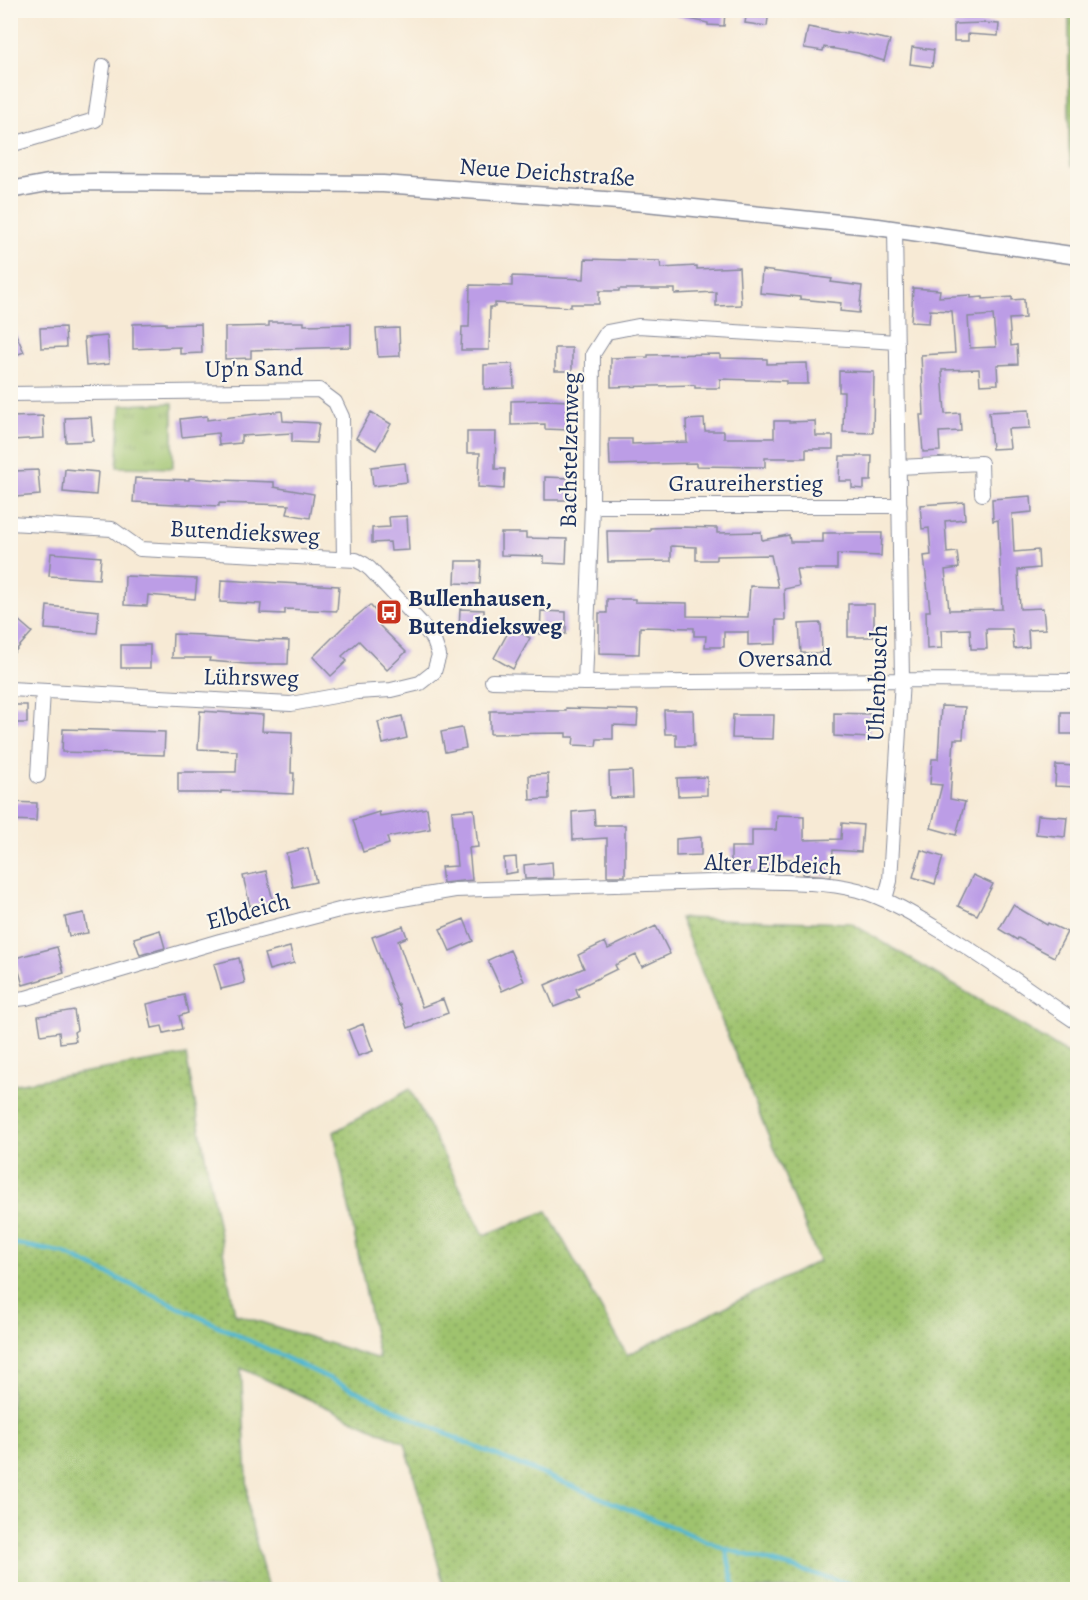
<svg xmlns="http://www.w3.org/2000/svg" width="1088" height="1600" font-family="Alegreya,serif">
	<defs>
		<pattern id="grass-dots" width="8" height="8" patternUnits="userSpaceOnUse" patternTransform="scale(1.5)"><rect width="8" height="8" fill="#9fc36e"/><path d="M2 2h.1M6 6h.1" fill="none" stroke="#819f5e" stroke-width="1.8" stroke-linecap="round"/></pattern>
		<pattern id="park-tufts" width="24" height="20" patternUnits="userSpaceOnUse" patternTransform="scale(1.5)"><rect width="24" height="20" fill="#9fc36e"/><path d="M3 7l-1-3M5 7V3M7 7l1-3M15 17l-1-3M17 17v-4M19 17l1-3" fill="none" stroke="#819f5e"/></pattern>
	</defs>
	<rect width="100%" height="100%" fill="#fbf7ec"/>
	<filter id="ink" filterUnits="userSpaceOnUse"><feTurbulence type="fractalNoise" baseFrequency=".0167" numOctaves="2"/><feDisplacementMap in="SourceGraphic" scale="12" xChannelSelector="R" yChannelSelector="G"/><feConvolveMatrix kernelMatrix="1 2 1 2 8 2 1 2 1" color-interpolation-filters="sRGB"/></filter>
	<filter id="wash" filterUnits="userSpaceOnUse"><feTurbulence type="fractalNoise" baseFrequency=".008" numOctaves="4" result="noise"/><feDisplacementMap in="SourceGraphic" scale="24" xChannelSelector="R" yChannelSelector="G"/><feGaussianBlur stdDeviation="1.35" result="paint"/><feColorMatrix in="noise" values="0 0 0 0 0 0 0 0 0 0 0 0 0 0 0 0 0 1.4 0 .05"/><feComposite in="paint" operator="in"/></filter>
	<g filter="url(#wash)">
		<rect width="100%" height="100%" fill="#f7ead5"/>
		<path fill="url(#grass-dots)" stroke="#5d7966" stroke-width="1.5" d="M680,918L851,923L1077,1059V1589H445L405,1443L241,1368L249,1514L268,1589H11V1085L186,1055L235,1314L379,1359L334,1132L410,1089L484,1235L547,1211L627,1355L819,1261Z"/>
		<path fill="url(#park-tufts)" stroke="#5d7966" stroke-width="1.5" d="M1069,11H1077V167L1071,166L1069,149Z
			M173,403V468L117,467L121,405Z"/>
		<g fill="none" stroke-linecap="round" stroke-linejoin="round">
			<path stroke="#53b8d2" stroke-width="4.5" d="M10,1243L64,1253L464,1442L726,1549L871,1590
				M726,1549L735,1590"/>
		</g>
		<g id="blocks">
			<path fill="#bc9de6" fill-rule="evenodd" d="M676,10H725L724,26L708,25V23L676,16Z
				M747,10H769L767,26L745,23Z
				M983,23L999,24L998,36L968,34V41H954V24Z
				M808,27L846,34V32L875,37L890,40L884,61L858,53L824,47L823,51L804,48Z
				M912,47L934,50L932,67L910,64Z
				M585,259L660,261L661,268L697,266V269L739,267L741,305L716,306V292L675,294V289H619V291H599V304H571V307L495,303V307H490L489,350H461L462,327H469L470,285L512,286V276L584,279Z
				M762,270L832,279L831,282L862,286L859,313L840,311L841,303L800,299V297L760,293Z
				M913,288L940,290L939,297L971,295V298L983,297V299L1012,297V300L1024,299L1025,318L1009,319L1011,346L1017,345L1018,364L997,365L998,384L980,385L979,369L942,370L945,414L960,413L961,431L939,432L940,451L923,452L920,415H924L921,355L955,353L952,311L930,310L929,323L911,322ZM993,315L996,347L970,348L968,317Z
				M10,321L24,352L10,357Z
				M269,322H304V325L351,324V347L251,350V358L225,359V327L269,326Z
				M166,323V325L201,324L202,353L180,354V347L133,349V324Z
				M65,327L66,347L41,348L40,328Z
				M399,328L400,356L378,357L376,329Z
				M107,336L109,364L86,366L84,338Z
				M555,348H572V371H555Z
				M720,354V358L767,359V364L807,363L808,384H786V381L720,379V388H695V385L611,387V358L648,357V355Z
				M513,364L514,388L484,389V365Z
				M839,371L874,372L873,433L843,432L844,392H839Z
				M546,400L570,401L569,430L545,429V424L511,425V401Z
				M1029,410L1030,428L1008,429L1010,448L992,449L989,412Z
				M282,411L283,421L319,423L316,443L292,442V433L241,436V443L219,445L218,433L182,437L180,419L207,416V420Z
				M371,412L391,424L376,450L356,438Z
				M43,416L44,438L12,440L11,417Z
				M91,417L93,441L66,442L65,418Z
				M704,419L705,431H724V438H774V421H789V422L815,421L816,436H833V449H806V458H765V467L696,466V463L610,465L609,439H632V444L687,442L686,420Z
				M467,432H496L495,469H505L504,489L478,487L480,453H467Z
				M840,456H872L871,481H864V489L852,488V481H839Z
				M405,463L407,482L373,486L371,467Z
				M65,469L98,472L96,495L63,492Z
				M38,470L40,495L15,497L14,471Z
				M545,477L570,478V500H545Z
				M135,478L189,480V478L221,480L274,482V487L314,494L310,518L287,514L289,505L219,503V506L133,502Z
				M1031,496L1032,512L1012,514L1014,552L1038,550L1039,568L1018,570L1020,609L1043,608L1045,629L1028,630L1029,647L1014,649L1012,629H986L987,649H971L970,629L941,630L942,648L927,649L926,611H930L924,556L931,555L929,528L922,529L920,505L964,502L965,519L945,521L947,553L957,552L959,568L945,570L949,610L1002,609L998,520L993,521L992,499Z
				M407,516L409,550L391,551L390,542L372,543V528L390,527L389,517Z
				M680,527L717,528V533L761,532L762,540L789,535L790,542H823V533H882L881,556L837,554V569H796L799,586L784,589L785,620H776V644L748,645V632H724V647H705L706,636H694V628L640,627L639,654L599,653V613H607V599H635V602L687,603V616L748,617L750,586L778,587L771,555L716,556V560H696V547L671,546V561L608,562L607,531H650V528Z
				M501,533H526V538L567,539L566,564L544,563V556L501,555Z
				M51,553L101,557L99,579L49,576Z
				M456,561H481L480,584L455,583Z
				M125,576L197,579L195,599L148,595L147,606L124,605Z
				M221,580L339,586L337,611L285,609V614L260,613L261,604L220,602Z
				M848,604H874V637H848Z
				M370,605L384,621L379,625L406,652L387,670L359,641L342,656L347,661L331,676L313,657L343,627Z
				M47,606L99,611L97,633L45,629Z
				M460,609L484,610V632L459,631Z
				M541,611L566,612V634H540Z
				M10,613L32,632L10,657Z
				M821,623L822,653H801L799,624Z
				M511,627L530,638L513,669L494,658Z
				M173,634L203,635V637L259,641V640L289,641L288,664H246L209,661L210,658H172Z
				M121,645H150V668H121Z
				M10,705H27V723H10Z
				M941,706L965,707L963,739H954L950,799L965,802L956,835L931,828L942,785L930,784L932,759H938Z
				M566,708L638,710L637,726L613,725V739H597L596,746L573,745L574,737H566V733L490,734V711H566Z
				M664,710H693L694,746H676V734H665Z
				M200,711L263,715L262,731L292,732L291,773H294L293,794L221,791V793H178V772H236L237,751L198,749Z
				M1061,712H1077V734H1061Z
				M834,713L870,714L869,738L834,736Z
				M733,715H774L773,739L732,738Z
				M402,716L407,738L383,744L378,722Z
				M462,728L466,748L445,752L441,732Z
				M63,729L165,732L164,755L62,752Z
				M1056,765L1077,766V787L1055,786Z
				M632,771L633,797L610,798L609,772Z
				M548,774L549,799L530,800L529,775Z
				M707,777V795L678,796L677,778Z
				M10,802L37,803L36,821L10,820Z
				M427,808L430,829L387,837L389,844L363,852L353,820L379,812L380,816Z
				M474,809L478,847L469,848L472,880L443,883L441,867L457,866L452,811Z
				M594,810L595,825H625V876H607V838L573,840L572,812Z
				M777,815L804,816V840L841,839L842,823L863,825L861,852L833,850L831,876L803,874L804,861L793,859H772V873L743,872V869H731V847H752V830H776Z
				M1038,815L1067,817L1065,837L1036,834Z
				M701,837V855L676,856V839Z
				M308,848L316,882L293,887L286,853Z
				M921,850L943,857L935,884L913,877Z
				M516,857L517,872L505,874L504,858Z
				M552,862L553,878L525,879L524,865Z
				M266,871L273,901L250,906L243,876Z
				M973,875L993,884L977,915L958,906Z
				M1013,905L1047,925L1048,923L1067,932L1054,957L1018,938L1017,940L999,929Z
				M84,913L88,933L69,936L65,917Z
				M464,919L473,941L450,951L440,929Z
				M403,926L407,937L398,941L422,1007L443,999L448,1013L408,1028L400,1004L398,1005L372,937Z
				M656,926L670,954L642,967L636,955L615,965L617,969L576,989L579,997L554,1007L545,985L584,968L578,955L605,942L608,949Z
				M160,930L165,948L140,955L134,938Z
				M57,947L64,973L23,985L15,958Z
				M290,947L294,963L269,970L264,954Z
				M510,950L524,981L502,991L488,960Z
				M239,958L245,983L221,989L214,964Z
				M184,995L188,1013L179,1016L182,1029L164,1033L162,1026L152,1028L147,1004Z
				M74,1010L77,1030L74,1032L76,1041L60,1043L59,1032L41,1035L38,1016Z
				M363,1024L373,1051L358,1056L348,1030Z"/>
		</g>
	</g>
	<g filter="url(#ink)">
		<use href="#blocks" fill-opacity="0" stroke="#898c9a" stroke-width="1.5"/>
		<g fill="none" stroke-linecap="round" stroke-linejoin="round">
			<g stroke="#898c9a" stroke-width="16">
				<path id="minor" d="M10,145L95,120L103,66
					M10,394L319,390L335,402L342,417L344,559
					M899,467L981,463L982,494
					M592,506H900
					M10,523L112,529L140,549L356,560L364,564L370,569L420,622L434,641L439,655L434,672L420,683L391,690L357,692L291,704L10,689
					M492,681L585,683L902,680L1078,681
					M585,683L592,506L593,354L607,332L638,326L897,342
					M38,776L43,691
					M885,899L890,881L902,680L895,229
					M10,1000L26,998L220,941L343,909L455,890L744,881C781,882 821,881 858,890C886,898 911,913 936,928C985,957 1030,991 1078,1023"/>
			</g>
			<g stroke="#898c9a" stroke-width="19">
				<path id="tertiary" d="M10,190L48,183L95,182L383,184L646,203L878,227L1078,256"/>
			</g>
			<use href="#minor" stroke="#fff" stroke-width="14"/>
			<use href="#tertiary" stroke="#fff" stroke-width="16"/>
		</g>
	</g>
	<defs>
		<g id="bus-square" transform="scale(1.35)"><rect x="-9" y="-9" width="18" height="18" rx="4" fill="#c8321e" stroke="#fbf7ec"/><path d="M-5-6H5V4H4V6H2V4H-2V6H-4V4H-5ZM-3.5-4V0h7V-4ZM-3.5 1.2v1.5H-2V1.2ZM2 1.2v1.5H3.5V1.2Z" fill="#fff"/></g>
	</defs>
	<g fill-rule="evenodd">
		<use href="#bus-square" x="389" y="612"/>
	</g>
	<g text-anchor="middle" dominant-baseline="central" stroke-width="4.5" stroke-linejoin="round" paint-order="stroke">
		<g font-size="24" fill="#1b2f5e" stroke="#fbf7ec">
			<text transform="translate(547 172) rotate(4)">Neue Deichstraße</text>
			<text transform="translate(254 368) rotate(-1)">Up'n Sand</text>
			<text transform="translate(569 450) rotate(-89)">Bachstelzenweg</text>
			<text x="746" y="483">Graureiherstieg</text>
			<text transform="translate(245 532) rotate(3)">Butendieksweg</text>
			<text transform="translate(785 658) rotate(-1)">Oversand</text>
			<text transform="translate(251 677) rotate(1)">Lührsweg</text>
			<text transform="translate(877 683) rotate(-88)">Uhlenbusch</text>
			<text transform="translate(773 864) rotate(2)">Alter Elbdeich</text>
			<text transform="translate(248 911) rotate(-15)">Elbdeich</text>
		</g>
		<g font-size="24" font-weight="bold" fill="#1b2f5e" stroke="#fbf7ec" text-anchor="start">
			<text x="408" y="598">Bullenhausen,<tspan x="408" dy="28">Butendieksweg</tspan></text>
		</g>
	</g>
	<rect width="1088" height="1600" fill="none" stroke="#fbf7ec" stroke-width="36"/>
</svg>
